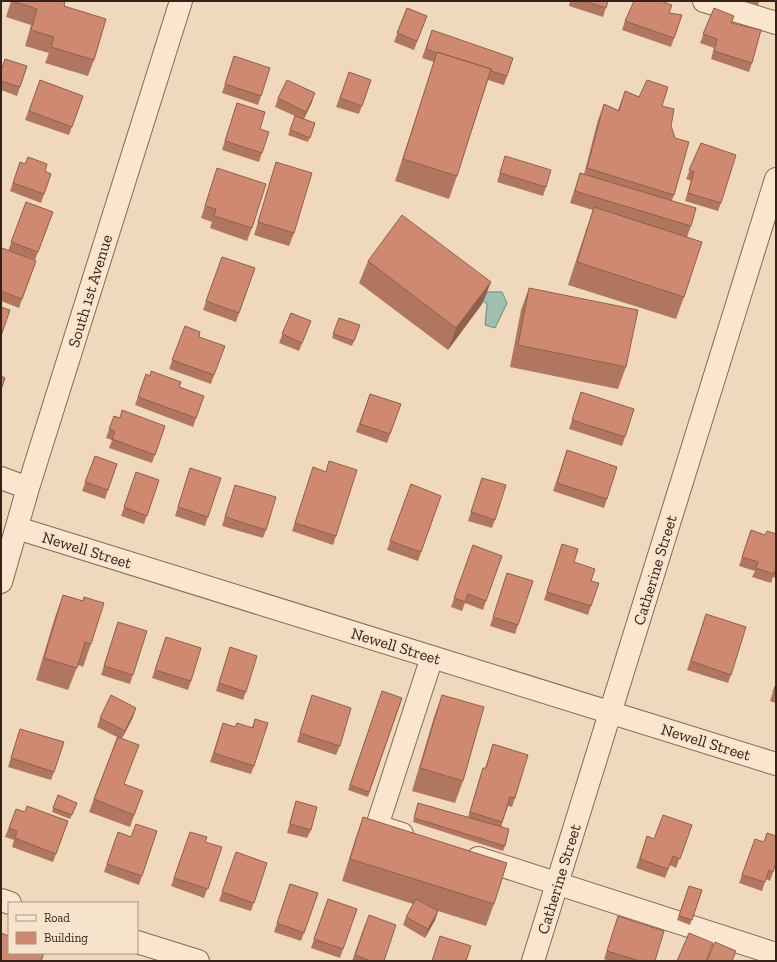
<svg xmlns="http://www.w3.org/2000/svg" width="777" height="962" font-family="'Zilla Slab',serif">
	<rect width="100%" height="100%" fill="#efd8bc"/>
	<path fill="#a0bfb1" stroke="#688d7e" d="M487,292H502L507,303L495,328L485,325L487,304L483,301Z"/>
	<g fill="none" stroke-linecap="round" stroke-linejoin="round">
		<g stroke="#866855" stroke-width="24">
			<path id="minor" d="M704,1L776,23
				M1,478L28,488
				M17,528L776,764
				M1,582L28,488L181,1
				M402,834L377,826L432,657
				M478,858L776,954
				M1,900L10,903
				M137,942L198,961
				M533,961L776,179"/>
		</g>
		<use href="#minor" stroke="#fae6cf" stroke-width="22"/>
	</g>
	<path fill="#b17660" d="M11,1H65L64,6L94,60L88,76L45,63L49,53L25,46L31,25L6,17Z
		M570,1H608L603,17L569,6Z
		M743,1H759L758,6Z
		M407,8L427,16L414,50L394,42Z
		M714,8L731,23L752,63L749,72L711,59L714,48L700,43Z
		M669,13L682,15L671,47L622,30L625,21Z
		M432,30L507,76L504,85L488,80L457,176L449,199L395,181L434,62L422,58Z
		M234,56L261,96L258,105L222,93Z
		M27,66L17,96L1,90V70Z
		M349,72L371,80L359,114L336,107Z
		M40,80L83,96L69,135L25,120Z
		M625,91L662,106L671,126L674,195L672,200L691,226L687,237L684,297L676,319L568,285L586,230L593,210L570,203L580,173L584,174L598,120L604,104L618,110Z
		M278,98L312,102L304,119L315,123L308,142L288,135L295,116L275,107Z
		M237,103L260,129L262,153L259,162L222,150Z
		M701,143L721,203L718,211L685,201L691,181L686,179Z
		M505,156L546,187L543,196L497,182Z
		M20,162L51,174L41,203L10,191Z
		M276,162L294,233L289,246L254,235L272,175Z
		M217,168L252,228L247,241L210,228L212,222L201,218Z
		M26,202L53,212L35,260L8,251Z
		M1,250L36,261L19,308L1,301Z
		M222,257L255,268L236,322L203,310Z
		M368,261L491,282L482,304L448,350L359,283Z
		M529,288L626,367L618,389L510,367L521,310Z
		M291,313L311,321L299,351L279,343Z
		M339,318L360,325L352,346L332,338Z
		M185,326L199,337L214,375L211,384L169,369Z
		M146,374L204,396L193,427L135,405Z
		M581,392L625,437L622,446L569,429Z
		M370,394L401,404L387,443L356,432Z
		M114,416L120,418L165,426L152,463L109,448L112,440L106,438Z
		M567,450L607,499L604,508L553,491Z
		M95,456L117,464L105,499L82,491Z
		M329,461L336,536L333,545L292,531L313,467L326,472Z
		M190,468L208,517L205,526L175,516Z
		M136,472L159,480L144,524L121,516Z
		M482,478L495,520L492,528L468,521Z
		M411,484L441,496L418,561L387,550Z
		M235,485L266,530L263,538L222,526Z
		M751,530L765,535L776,534V578L773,577L771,583L752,577L755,571L739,566Z
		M562,544L574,562L591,581V606L588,615L544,600Z
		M473,545L486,601L483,610L465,603L462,611L451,607Z
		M507,573L518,625L515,634L490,626Z
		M63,595L83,601L91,644L83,667L78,665L68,690L36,680L55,617Z
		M706,614L731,675L728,683L687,670Z
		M118,622L133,675L130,684L101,675Z
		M166,637L191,681L188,690L152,678Z
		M230,647L246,692L243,700L216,691Z
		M776,683V703L770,701Z
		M382,691L402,698L368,797L348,790Z
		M312,695L340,746L336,755L297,742Z
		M442,695L463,781L455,803L412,791L434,717Z
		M133,717L122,738L124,784L143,791L130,827L89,812L117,737L97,727L100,718Z
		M255,719L254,766L251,774L210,762L223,723L235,727H252Z
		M20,729L54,772L51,780L8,767Z
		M493,744L515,798L512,807L508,806L501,827L505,846L503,851L413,822L418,803L468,817L480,776L483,768H485Z
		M296,801L311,830L307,838L287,833L293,810Z
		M77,803L70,819L52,812L53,808Z
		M16,809L25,812L68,821L53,862L12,847L14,840L5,837Z
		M363,817L494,904L486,926L438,911L435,920L425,938L403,925L406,917L413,904L342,881L355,840Z
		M692,825L676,868L670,865L665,878L636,868L647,836L654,839Z
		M157,831L139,885L104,872L118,832L131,837Z
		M190,832L205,842L222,847L204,898L171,886Z
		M755,839L776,863L770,881L766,879L762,891L739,883Z
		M236,852L267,863L251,911L219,901Z
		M290,884L318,893L301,941L274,932Z
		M689,886L702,890L690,925L677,920Z
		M328,899L357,909L340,958L311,948Z
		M618,916L655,961H609L604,959Z
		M365,924L384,961H352Z"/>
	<path fill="#90604e" d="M315,93L312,102L303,120L306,112Z
		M491,282L482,304L448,350L456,328Z
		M136,708L133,717L122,739L125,731Z
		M438,911L435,920L425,938L428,929Z"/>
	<path fill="#ce8970" stroke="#90604e" d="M12,1H65L64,6L106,19L94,60L51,47L54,37L31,30L37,9Z
		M584,1H608L606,8Z
		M634,1H661L672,5L669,13L682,15L674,38L625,21Z
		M407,8L427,16L417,41L397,33Z
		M714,8L734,16L731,23L761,30L752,63L714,51L717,39L703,34Z
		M432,30L513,58L507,76L491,71V69L437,52V53L426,49Z
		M437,52L491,69L457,176L403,159Z
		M234,56L270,68L261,96L225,84Z
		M5,59L27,66L20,87L1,81V71Z
		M349,72L371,80L362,106L340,98Z
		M40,80L83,96L72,127L29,111Z
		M287,80L315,93L306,112L278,98Z
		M647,80L668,87L662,106L674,109L671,126L675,138L689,142L674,195L587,168L604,104L619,111L625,91L639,97Z
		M237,103L265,112L260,129L269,132L262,153L225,141Z
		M295,116L315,123L310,138L290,130Z
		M701,143L736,155L721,203L688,193L694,172L689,170Z
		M505,156L551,170L546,187L500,173Z
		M28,157L47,164L45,171L51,174L44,194L13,183L20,162L25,164Z
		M276,162L312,173L294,233L258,222Z
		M217,168L266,184L252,228L214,216L216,209L205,206Z
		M580,173L696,208L691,226L575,191Z
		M26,202L53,212L38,252L11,242Z
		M594,207L702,242L684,297L577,262Z
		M402,215L491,282L456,328L368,261Z
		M2,248L36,261L22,299L1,291V250Z
		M222,257L255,268L239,313L206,301Z
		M529,288L638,310L626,367L518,345Z
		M1,307L10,310L1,336Z
		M291,313L311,321L302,343L282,334Z
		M339,318L360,325L354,341L333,334Z
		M185,326L200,332L199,337L225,346L214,375L172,360Z
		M151,371L181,382L179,387L204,396L196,418L138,397L146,374L150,376Z
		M1,376L5,378L1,390Z
		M581,392L634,409L625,437L572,420Z
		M370,394L401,404L390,434L360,424Z
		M122,410L165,426L155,455L112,439L115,431L109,429L114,416L120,418Z
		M567,450L617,467L607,499L557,483Z
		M95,456L117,464L108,490L85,482Z
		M329,461L357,470L336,536L295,523L313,467L326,472Z
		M190,468L221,478L208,517L178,507Z
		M136,472L159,480L147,516L124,507Z
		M482,478L506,485L495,520L471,512Z
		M411,484L441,496L421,552L390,541Z
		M235,485L276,497L266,530L225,517Z
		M751,530L765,535L767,531L776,534V568L774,574L756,568L758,562L742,557Z
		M562,544L578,549L574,562L595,569L591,581L599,583L591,606L547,592Z
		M473,545L502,556L486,601L468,594L465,602L454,598Z
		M507,573L533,581L518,625L493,617Z
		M63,595L83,601L84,597L104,603L91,644L85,642L77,668L44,658Z
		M706,614L746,627L731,675L691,661Z
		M118,622L147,631L133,675L104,666Z
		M166,637L201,648L191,681L155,670Z
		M230,647L257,656L246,692L219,683Z
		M776,684V693L773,692Z
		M382,691L402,698L369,792L350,785Z
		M111,695L136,708L125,731L100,718Z
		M312,695L351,708L340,746L300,733Z
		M442,695L484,707L463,781L420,768Z
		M255,719L268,723L254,766L214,753L223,723L235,727L237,723L253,728Z
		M20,729L64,742L54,772L11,758Z
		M118,737L139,745L124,784L143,791L134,815L94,799Z
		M493,744L528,755L515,798L510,797L502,822L470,812L483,768H486Z
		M58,795L77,803L72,815L53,808Z
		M296,801L317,807L311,830L290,824Z
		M418,803L509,829L505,846L414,818Z
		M27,806L68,821L56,854L15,838L17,831L9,828L16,809L25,812Z
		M663,815L692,825L680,859L673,856L668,869L640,859L647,836L654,839Z
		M363,817L507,863L494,904L350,859Z
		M136,824L157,831L142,876L107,864L118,832L131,837Z
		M190,832L207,837L205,842L222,847L208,889L174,878Z
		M767,833L776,836V863L773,872L769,870L765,882L742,875L755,839L764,842Z
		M236,852L267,863L254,903L222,892Z
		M290,884L318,893L304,933L277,923Z
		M689,886L702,890L692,920L679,916Z
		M328,899L357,909L343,949L314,939Z
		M416,899L438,911L428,929L406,917Z
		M369,915L396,925L384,961H371L355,955Z
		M618,916L664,931L655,961H640L607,951Z
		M1,933L9,936V953H44L41,961H1Z
		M689,933L713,943L706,961H677Z
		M440,936L471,946L466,961H432Z
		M715,942L736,951L732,961H707Z"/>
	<g text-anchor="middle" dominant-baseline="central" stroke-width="4" stroke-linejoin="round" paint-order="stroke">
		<g font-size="16" fill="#35231b" stroke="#f6e3cc">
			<text transform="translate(90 291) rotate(-73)">South 1st Avenue</text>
			<text transform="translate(87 550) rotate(17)">Newell Street</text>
			<text transform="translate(655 570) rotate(-73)">Catherine Street</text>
			<text transform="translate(396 646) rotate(17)">Newell Street</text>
			<text transform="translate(706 742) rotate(17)">Newell Street</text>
			<text transform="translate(559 879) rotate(-73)">Catherine Street</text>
		</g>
	</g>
	<rect width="777" height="962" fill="none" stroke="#35231b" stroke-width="4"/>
	<rect x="8" y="902" width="130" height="52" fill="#f6e3cc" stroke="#a99685"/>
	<rect x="16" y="915" width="20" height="6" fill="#fae6cf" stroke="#a99685"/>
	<text x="44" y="922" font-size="12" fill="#35231b">Road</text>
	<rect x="16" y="932" width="20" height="12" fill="#ce8970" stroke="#a99685"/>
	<text x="44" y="942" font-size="12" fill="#35231b">Building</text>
</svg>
